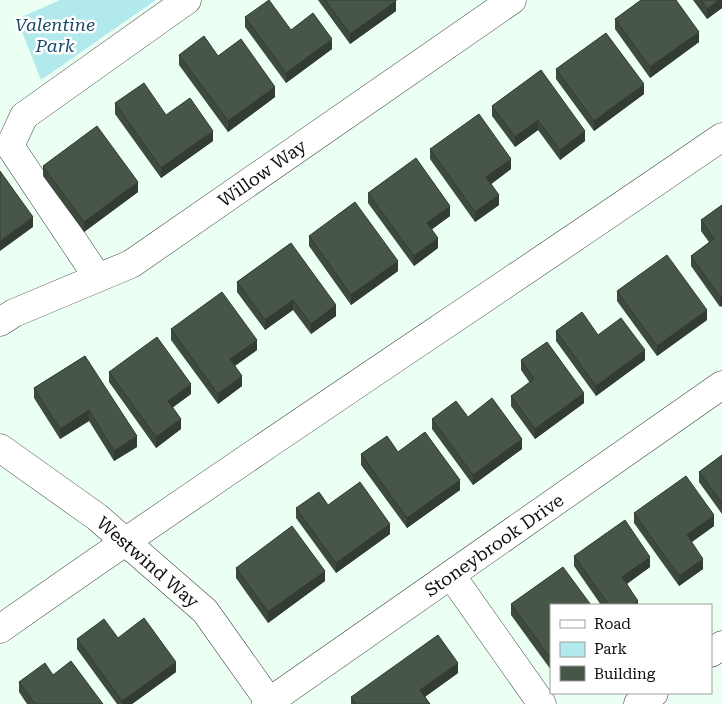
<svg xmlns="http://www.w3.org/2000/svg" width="722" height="704" font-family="'Roboto Serif',serif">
	<rect width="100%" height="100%" fill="#ecfff3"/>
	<path fill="#b2e9ed" d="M60,0H156L41,80L17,19Z"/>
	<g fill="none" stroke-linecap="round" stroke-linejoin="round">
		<g stroke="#404040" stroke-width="29">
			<path id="minor" d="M98,278L10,146L24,116L187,0
				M0,322L14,313L131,264L512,0
				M0,448L97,517L205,611L271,704
				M451,575L542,704
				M0,629C238,461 482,302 722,137
				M711,653L722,645
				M266,704L722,385
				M638,704L654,693"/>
		</g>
		<use href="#minor" stroke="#fff" stroke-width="28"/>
	</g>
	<path fill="#3e4a3e" d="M318,0H396V11L350,44Z
		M693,0H722V8L707,19Z
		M245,17L291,30L332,49L286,83L245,27Z
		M615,19L699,42L650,78L615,29Z
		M179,55L275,97L228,132L179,65Z
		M556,69L644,94L594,131L556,79Z
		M541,70L585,141L560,160L538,130L515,147L492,116V106Z
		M115,103L166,115L213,141L161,178L115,114Z
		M430,149L511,169L491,184L499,205L475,222L430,159Z
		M43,166L138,192L84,232L43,176Z
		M368,193L450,216L432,229L438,248L414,266L368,203Z
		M722,205L720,307L691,266V256L709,242L701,231V220Z
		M309,236L398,271L351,305L309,246Z
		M291,243L336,316L311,334L293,310L265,330L237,292V282Z
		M617,291L707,320L657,356L617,301Z
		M171,329L257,350L235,366L242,386L218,404L171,340Z
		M556,331L598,335L645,360L596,396L556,341Z
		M85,356L137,447L114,461L89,421L60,439L34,398V388Z
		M521,360L584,403L535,439L511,406V396L530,383L521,370Z
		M109,372L191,394L173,407L181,429L156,448L109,382Z
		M468,417L522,449L473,485L432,429V419Z
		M398,452L460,490L407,528L361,465V454Z
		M722,455V514L699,482V472Z
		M328,505L390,534L336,573L296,518V508Z
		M634,513L714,526L692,542L703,569L679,586L634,523Z
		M574,556L650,567L627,584L638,605H601L574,566Z
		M236,568L325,581L268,623L236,578Z
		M511,604L551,605V670L511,615Z
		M118,638L176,672L132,704H117L77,649V639Z
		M458,673L425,697L430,704H351V697Z
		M53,675L103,704H27L19,692V682Z"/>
	<path fill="#323c32" d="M719,0H722V8L707,19V9Z
		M396,1V11L350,44V34Z
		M699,32V42L650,78V67Z
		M332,39V49L286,83V73Z
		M644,84V94L594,131V121Z
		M275,87V97L228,132V121Z
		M538,120V130L515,147V137Z
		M213,131V141L161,178V168Z
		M585,131V141L560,160V150Z
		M511,159V169L486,188V177Z
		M138,182V192L84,232V222Z
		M499,195V205L475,222V212Z
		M450,206V216L427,233V223Z
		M33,217V227L0,251V241Z
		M438,238V248L414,266V256Z
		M398,261V271L351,305V295Z
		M722,296V306L720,307V297Z
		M293,300V310L265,330V320Z
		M336,305V316L311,334V324Z
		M707,310V320L657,356V346Z
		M257,340V350L230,369V359Z
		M645,350V360L596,396V386Z
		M242,376V386L218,404V394Z
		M191,384V394L168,411V401Z
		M584,393V403L535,439V429Z
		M89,410V421L60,439V429Z
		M181,419V429L156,448V437Z
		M137,436V447L114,461V451Z
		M522,439V449L473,485V475Z
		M460,480V490L407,528V518Z
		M714,515V526L687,545V535Z
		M390,524V534L336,573V563Z
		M650,557V567L622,587V577Z
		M703,559V569L679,586V576Z
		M325,571V581L268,623V612Z
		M638,601V605H632Z
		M176,662V672L132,704H122V701Z
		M458,663V673L420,700V690Z"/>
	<path fill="#485648" stroke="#323c32" d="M269,0L291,30L313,13L332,39L286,73L245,17Z
		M325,0H396V1L350,34Z
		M641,0H676L699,32L650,67L615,19Z
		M701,0H719L707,9Z
		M606,33L644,84L594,121L556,69Z
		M204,36L218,56L241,39L275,87L228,121L179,55Z
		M541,70L585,131L560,150L538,120L515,137L492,106Z
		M144,83L166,115L190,98L213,131L161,168L115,103Z
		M479,114L511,159L486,177L499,195L475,212L430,149Z
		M97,126L138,182L84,222L43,166Z
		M416,158L450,206L427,223L438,238L414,256L368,193Z
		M0,171L33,217L0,241Z
		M355,202L398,261L351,295L309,236Z
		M722,205V296L720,297L691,256L714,239L701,220Z
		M291,243L336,305L311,324L293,300L265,320L237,282Z
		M667,255L707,310L657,346L617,291Z
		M222,292L257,340L230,359L242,376L218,394L171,329Z
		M582,312L598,335L621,318L645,350L596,386L556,331Z
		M157,337L191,384L168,401L181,419L156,437L109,372Z
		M547,342L584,393L535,429L511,396L534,379L521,360Z
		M85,356L137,436L114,451L89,410L60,429L34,388Z
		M492,398L522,439L473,475L432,419L456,401L468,417Z
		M425,432L460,480L407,518L361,454L387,436L398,452Z
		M722,455V503L699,472Z
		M686,476L714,515L687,535L703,559L679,576L634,513Z
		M360,482L390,524L336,563L296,508L319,492L328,505Z
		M625,520L650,557L622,577L638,601L632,605H609L574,556Z
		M292,526L325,571L268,612L236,568Z
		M563,567L591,605H551V659L511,604Z
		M144,618L176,662L122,701L77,639L104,619L118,638Z
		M438,635L458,663L420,690L430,704H356L351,697Z
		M71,661L103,704H35L19,682L45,663L53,675Z"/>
	<g text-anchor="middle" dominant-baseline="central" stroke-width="5" stroke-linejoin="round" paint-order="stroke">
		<g font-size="18" font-style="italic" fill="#174a6a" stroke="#fff">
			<text x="55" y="24">Valentine<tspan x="55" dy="21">Park</tspan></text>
		</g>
		<g font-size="18" fill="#0d0d0d" stroke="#fff">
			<text transform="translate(262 173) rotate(-35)">Willow Way</text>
			<text transform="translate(494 545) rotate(-35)">Stoneybrook Drive</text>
			<text transform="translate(148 562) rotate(41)">Westwind Way</text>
		</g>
	</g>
	<rect x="550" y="604" width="162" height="90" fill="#ffffff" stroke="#9e9e9e"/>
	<rect x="560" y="620" width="25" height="8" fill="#ffffff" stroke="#9e9e9e"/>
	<text x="594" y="629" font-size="15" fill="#0d0d0d">Road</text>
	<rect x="560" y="642" width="25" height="15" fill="#b2e9ed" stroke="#9e9e9e"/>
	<text x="594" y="654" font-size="15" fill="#0d0d0d">Park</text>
	<rect x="560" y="666" width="25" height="15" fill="#485648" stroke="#9e9e9e"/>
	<text x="594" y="679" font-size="15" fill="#0d0d0d">Building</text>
</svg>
